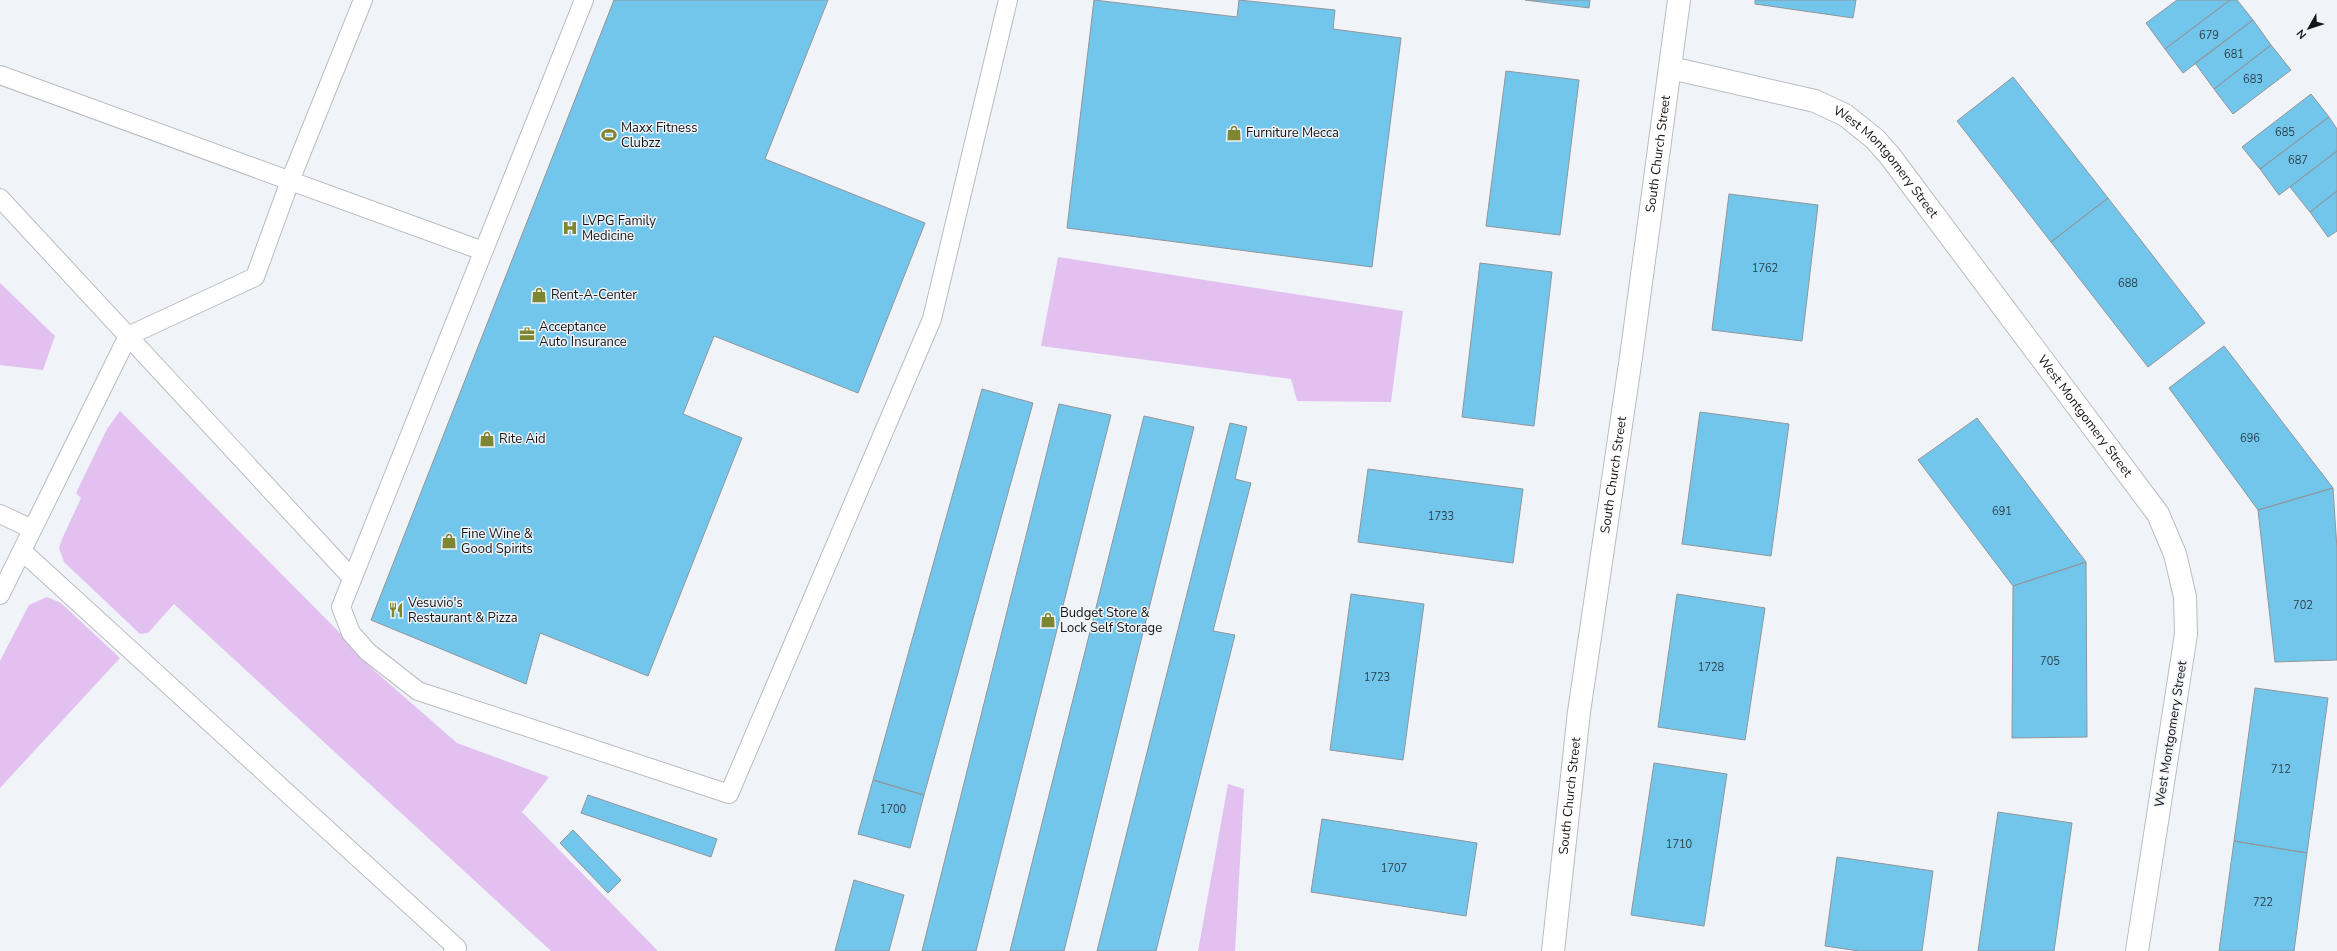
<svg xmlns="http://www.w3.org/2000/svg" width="2337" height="951" font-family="'Nunito Sans',sans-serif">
	<rect width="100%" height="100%" fill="#f0f3f8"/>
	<path fill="#e2c1f0" d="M1058,257L1403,311L1391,402L1297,401L1291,379L1041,346Z
		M0,283L55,336L43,370L0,365Z
		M120,411L338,631L369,666L457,743L549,777L522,812L658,951H551L174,604L148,633L140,634L64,562L59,548L62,539L81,498L76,493L107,429Z
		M47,597L61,603L120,658L0,788V661L29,605Z
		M1228,784L1244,789L1235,951H1198Z"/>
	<path fill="#72c6ec" stroke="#919699" d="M614,0H828L765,159L925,223L858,393L714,336L683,414L742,438L648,676L540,633L526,684L371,620Z
		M1094,0L1237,17L1239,0L1335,10L1333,29L1401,38L1372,267L1067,228Z
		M1525,0H1590L1589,8Z
		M1755,0H1856L1853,18L1755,4Z
		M2177,0H2230L2165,49L2146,23Z
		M2230,0H2237L2253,20L2183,73L2165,49Z
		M2253,20L2271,45L2214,89L2195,63Z
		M2271,45L2291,70L2233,114L2214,89Z
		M1506,71L1579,80L1560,235L1486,226Z
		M2013,77L2108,198L2051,242L1957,121Z
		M2311,94L2329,117L2260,169L2242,147Z
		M2329,117L2337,129V151L2279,195L2260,169Z
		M2337,151V191L2310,212L2290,187Z
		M2337,191V231L2328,237L2310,212Z
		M1729,194L1818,205L1802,341L1712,330Z
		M2108,198L2205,323L2148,367L2051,242Z
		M1480,263L1552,272L1534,426L1462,417Z
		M2224,346L2333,488L2258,510L2169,388Z
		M982,389L1033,403L924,795L873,780Z
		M1059,404L1111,415L976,951H922Z
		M1700,412L1789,424L1771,556L1682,544Z
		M1144,416L1194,427L1064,951H1010Z
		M1977,418L2086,562L2013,586L1918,460Z
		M1230,423L1247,427L1235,479L1251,483L1213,631L1235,635L1156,951H1097Z
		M1368,469L1523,489L1513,563L1358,542Z
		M2333,488L2337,549V660L2275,662L2258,510Z
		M2086,562L2087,737L2012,738L2013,586Z
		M1351,594L1424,604L1403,760L1330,750Z
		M1677,594L1765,608L1745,740L1658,727Z
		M2255,688L2328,698L2307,853L2234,841Z
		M1654,763L1727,774L1704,926L1631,915Z
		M873,780L924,795L910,848L858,834Z
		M588,795L717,839L711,857L581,813Z
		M1998,812L2072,823L2054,951H1978Z
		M1322,819L1477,843L1466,916L1311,892Z
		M573,830L621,880L608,893L560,843Z
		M2234,841L2307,853L2294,951H2219Z
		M1837,857L1933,871L1922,951H1859L1825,946Z
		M854,880L904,895L889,951H835Z"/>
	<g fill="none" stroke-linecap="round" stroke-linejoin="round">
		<g stroke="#b9bcc1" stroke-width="20">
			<path id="service" d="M584,0L341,607L351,633L368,652L418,691L729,794L932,319L1008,0
				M0,75L483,251
				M0,198L352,578
				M0,514L32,529
				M22,551L457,948L453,951
				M0,595L128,336L255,277L290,181L363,0"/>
		</g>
		<g stroke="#b9bcc1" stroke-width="24">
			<g id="minor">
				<path id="s1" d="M1671,68L1815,101L1845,115L1875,139L1890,156L2158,514L2175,554L2185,597L2186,634L2137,951"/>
				<path id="s2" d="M1553,951L1579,712L1631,357L1679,0"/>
			</g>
		</g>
		<use href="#service" stroke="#fff" stroke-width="18"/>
		<use href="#minor" stroke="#fff" stroke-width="22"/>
	</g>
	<defs>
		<g id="shop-bare" transform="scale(1.2)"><path d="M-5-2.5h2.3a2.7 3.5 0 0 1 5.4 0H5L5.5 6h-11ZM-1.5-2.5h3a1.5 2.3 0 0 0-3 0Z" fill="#7e8632" stroke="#f0f3f8" stroke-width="2.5" paint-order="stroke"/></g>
		<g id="stadium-bare" transform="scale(1.2)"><path d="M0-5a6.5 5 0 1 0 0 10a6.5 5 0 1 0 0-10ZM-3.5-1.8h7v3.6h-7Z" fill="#7e8632" stroke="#f0f3f8" stroke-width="2.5" paint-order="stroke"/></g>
		<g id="hospital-bare" transform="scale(1.2)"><path d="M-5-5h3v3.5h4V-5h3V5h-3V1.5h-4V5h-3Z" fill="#7e8632" stroke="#f0f3f8" stroke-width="2.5" paint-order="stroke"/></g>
		<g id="office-bare" transform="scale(1.2)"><path d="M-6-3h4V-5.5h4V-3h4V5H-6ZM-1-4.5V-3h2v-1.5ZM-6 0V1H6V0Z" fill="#7e8632" stroke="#f0f3f8" stroke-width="2.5" paint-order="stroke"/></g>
		<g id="restaurant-bare" transform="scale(1.2)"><path d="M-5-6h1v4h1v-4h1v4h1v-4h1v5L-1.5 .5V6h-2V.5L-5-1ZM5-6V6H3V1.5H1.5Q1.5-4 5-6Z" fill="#7e8632" stroke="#f0f3f8" stroke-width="2.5" paint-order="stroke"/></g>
	</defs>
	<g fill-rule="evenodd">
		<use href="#shop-bare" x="1234" y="133"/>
		<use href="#stadium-bare" x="609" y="135"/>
		<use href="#hospital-bare" x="570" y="228"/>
		<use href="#shop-bare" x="539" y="295"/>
		<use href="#office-bare" x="527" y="334"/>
		<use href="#shop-bare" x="487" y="439"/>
		<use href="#shop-bare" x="449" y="541"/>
		<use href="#restaurant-bare" x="396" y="610"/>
		<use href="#shop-bare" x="1048" y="620"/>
	</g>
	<g text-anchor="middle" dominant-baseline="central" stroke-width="3" stroke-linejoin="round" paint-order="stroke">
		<g font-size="11" fill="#2c414c">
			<text x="2209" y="35">679</text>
			<text x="2234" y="54">681</text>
			<text x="2253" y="79">683</text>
			<text x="2285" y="132">685</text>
			<text x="2298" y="160">687</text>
			<text x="1765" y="268">1762</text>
			<text x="2128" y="283">688</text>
			<text x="2250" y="438">696</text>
			<text x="2002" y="511">691</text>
			<text x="1441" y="516">1733</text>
			<text x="2303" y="605">702</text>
			<text x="2050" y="661">705</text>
			<text x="1711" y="667">1728</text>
			<text x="1377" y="677">1723</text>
			<text x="2281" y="769">712</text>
			<text x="893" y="809">1700</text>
			<text x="1679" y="844">1710</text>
			<text x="1394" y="868">1707</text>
			<text x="2263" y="902">722</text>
		</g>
		<g font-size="13" fill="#141516" stroke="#f0f3f8" text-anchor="start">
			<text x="621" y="128">Maxx Fitness<tspan x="621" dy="15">Clubzz</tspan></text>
			<text x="1246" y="133">Furniture Mecca</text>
			<text x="582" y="221">LVPG Family<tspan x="582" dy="15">Medicine</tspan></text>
			<text x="551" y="295">Rent-A-Center</text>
			<text x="539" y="327">Acceptance<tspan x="539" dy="15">Auto Insurance</tspan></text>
			<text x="499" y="439">Rite Aid</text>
			<text x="461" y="534">Fine Wine &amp;<tspan x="461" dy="15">Good Spirits</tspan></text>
			<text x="408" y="603">Vesuvio's<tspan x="408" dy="15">Restaurant &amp; Pizza</tspan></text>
			<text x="1060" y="613">Budget Store &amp;<tspan x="1060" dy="15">Lock Self Storage</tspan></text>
		</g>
		<g font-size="13" fill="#141516" stroke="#f0f3f8">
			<text stroke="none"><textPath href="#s2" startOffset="804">South Church Street</textPath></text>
			<text stroke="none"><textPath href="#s1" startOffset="243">West Montgomery Street</textPath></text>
			<text stroke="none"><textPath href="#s1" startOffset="567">West Montgomery Street</textPath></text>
			<text stroke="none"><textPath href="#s2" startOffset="480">South Church Street</textPath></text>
			<text transform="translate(2171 734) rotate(-81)">West Montgomery Street</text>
			<text stroke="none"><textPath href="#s2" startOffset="156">South Church Street</textPath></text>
		</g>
	</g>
	<g transform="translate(2309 28) rotate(231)" stroke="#f0f3f8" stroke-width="3" paint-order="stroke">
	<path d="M0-3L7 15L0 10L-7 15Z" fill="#141516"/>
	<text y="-6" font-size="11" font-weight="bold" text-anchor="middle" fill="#141516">N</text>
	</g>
</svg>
